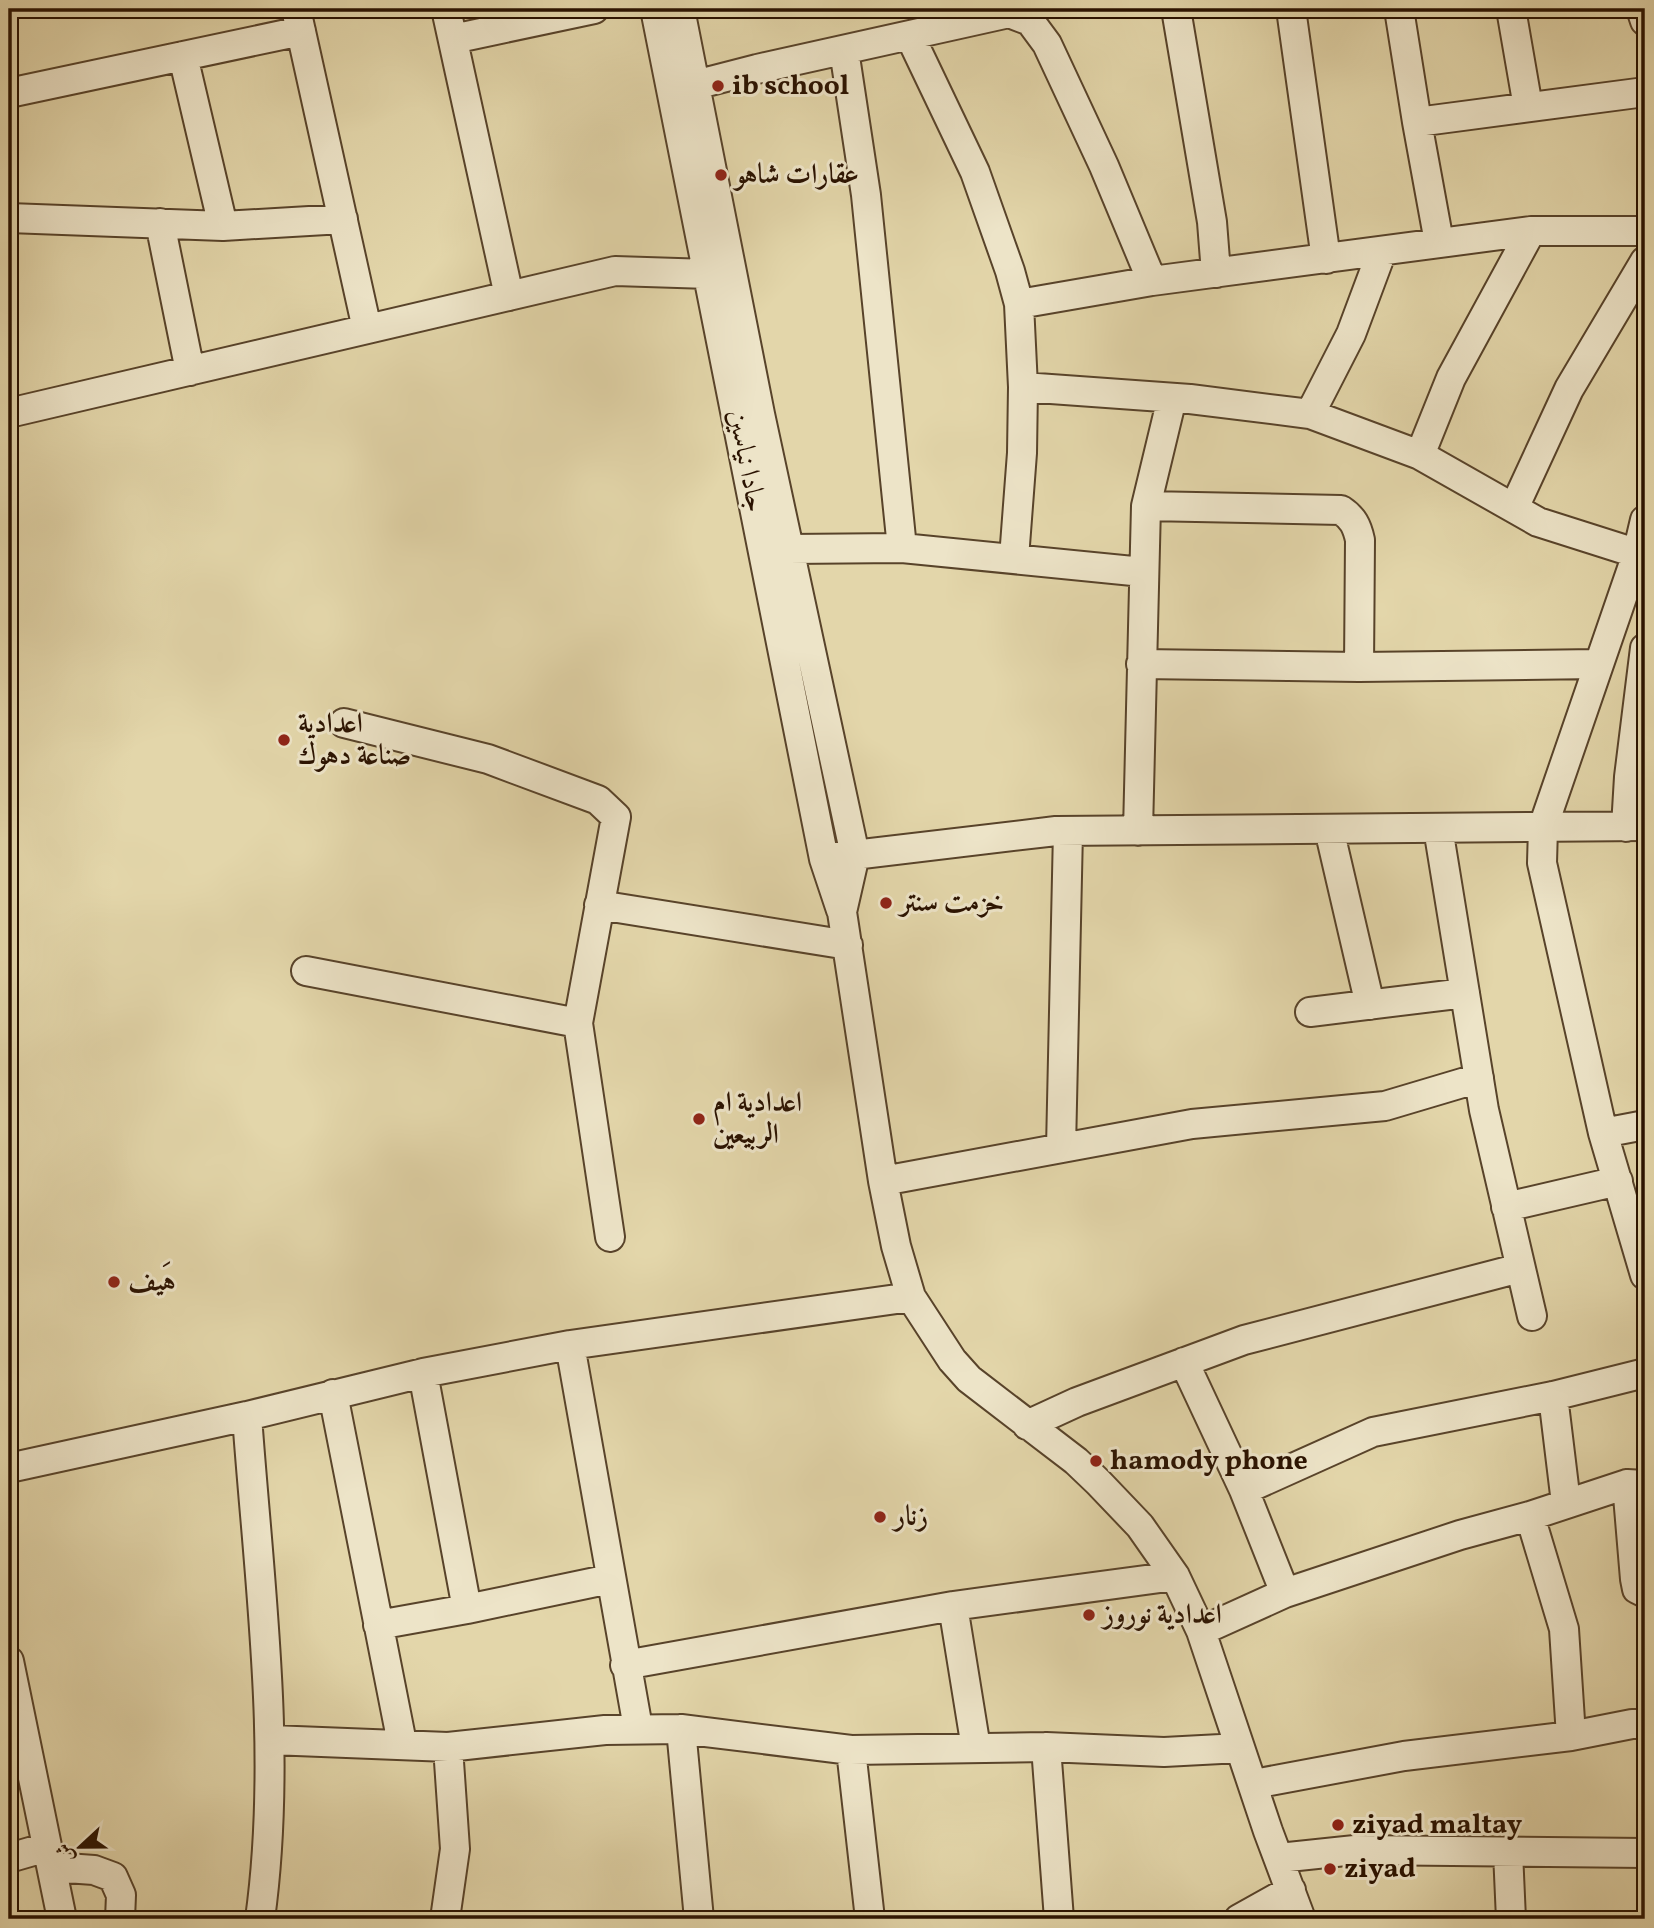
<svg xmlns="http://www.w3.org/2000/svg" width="1654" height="1928" font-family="Vollkorn,Amiri,serif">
	<rect width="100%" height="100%" fill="#e3d6aa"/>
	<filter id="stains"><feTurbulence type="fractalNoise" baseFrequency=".00286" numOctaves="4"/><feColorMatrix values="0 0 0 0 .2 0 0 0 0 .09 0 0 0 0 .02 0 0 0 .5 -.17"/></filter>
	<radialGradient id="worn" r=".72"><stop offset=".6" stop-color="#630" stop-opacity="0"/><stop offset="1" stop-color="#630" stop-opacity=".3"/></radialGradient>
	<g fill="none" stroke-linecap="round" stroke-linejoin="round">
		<g stroke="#58432a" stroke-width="32">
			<path id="minor" d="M296,9L367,329
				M446,9L509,296
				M655,9L824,859L841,910
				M680,9L760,414L855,855L842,912L883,1181L896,1246L911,1297L952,1360L969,1379L1076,1461L1098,1482L1140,1526L1175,1576L1201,1631L1268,1831L1301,1919
				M1176,9L1212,222L1216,273
				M1291,9L1326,259
				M1399,9L1417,122L1439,242
				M1511,9L1528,107
				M1641,9L1645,21
				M910,36L975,172L1010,271L1019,304L1023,387L1022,453L1014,558
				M453,39L594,9
				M844,50L866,195L902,548
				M183,56L223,226
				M695,85L757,69L1009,13L1030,21L1047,44L1104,166L1152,281
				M9,93L301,31
				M1417,122L1645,92
				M9,218L223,226L343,219
				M160,223L190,371
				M1019,304L1152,281L1531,231H1645
				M1023,387L1190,399L1310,414L1420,455L1538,522L1645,556
				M9,413L615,271L709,274
				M1310,414L1351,334L1382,251
				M1420,455L1451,378L1531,231
				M1146,506L1341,510C1353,518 1357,526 1360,540L1359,667
				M1514,508L1569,389L1645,261
				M1645,520L1637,554L1543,827L1542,863L1603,1133L1645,1275
				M789,549L902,548L1143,572
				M1141,664L1359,667L1597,664
				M344,723L488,759L598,800L616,817L578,1023L610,1237
				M1626,827L1629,777L1645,648
				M1438,828L1484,1110L1532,1316
				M1329,829L1370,1005
				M1138,831L1146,506L1172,398
				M837,857L1056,831L1645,826
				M599,905L848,945
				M306,971L578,1023
				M1310,1012L1465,993
				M1603,1133L1645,1125
				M1061,1148L1068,831
				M883,1181L1192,1124L1385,1106L1479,1078
				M1506,1207L1618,1181
				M570,1345L638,1728
				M1184,1362L1244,1490L1285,1593
				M423,1373L467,1609
				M333,1394L402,1743
				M1553,1396L1566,1503
				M247,1416C259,1583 283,1752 260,1919
				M1027,1425L1077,1402L1244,1340L1520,1268
				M9,1468L247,1416L423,1373L570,1345L911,1297
				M1627,1484L1635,1579L1637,1589L1645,1593
				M1244,1490L1373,1432L1553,1396L1645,1373
				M1530,1516L1564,1629L1571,1736
				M953,1606L976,1748
				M378,1625L467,1609L610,1579
				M1201,1631L1285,1593L1460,1535L1530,1516L1627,1484L1645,1485
				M9,1661L62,1919
				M625,1665L953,1606L1175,1576
				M681,1729L699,1919
				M271,1740L448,1747L605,1730L681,1729L851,1750L1046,1747L1164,1752L1240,1748
				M1046,1747L1059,1919
				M851,1750L870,1919
				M1254,1784L1404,1756L1571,1736L1632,1724H1645
				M1508,1852L1511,1919
				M9,1858L47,1847
				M1279,1858L1355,1850L1645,1853
				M52,1867L94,1870L113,1877L121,1895L120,1919
				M445,1919L455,1849L448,1747
				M1239,1919L1291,1890"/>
		</g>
		<use href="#minor" stroke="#ede4c8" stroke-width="28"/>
	</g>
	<g fill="#8f2418" stroke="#ede4c8" stroke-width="2.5">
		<circle cx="718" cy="86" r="7"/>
		<circle cx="721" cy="175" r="7"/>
		<circle cx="284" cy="740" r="7"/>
		<circle cx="886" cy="903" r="7"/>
		<circle cx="699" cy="1119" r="7"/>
		<circle cx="114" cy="1282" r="7"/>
		<circle cx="1096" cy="1461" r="7"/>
		<circle cx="880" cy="1517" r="7"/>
		<circle cx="1089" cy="1615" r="7"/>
		<circle cx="1338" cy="1825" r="7"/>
		<circle cx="1330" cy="1869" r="7"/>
	</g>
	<g text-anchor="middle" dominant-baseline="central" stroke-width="6" stroke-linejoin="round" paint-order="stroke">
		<g font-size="28" font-weight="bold" fill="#2a1200" stroke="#ede4c8" text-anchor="start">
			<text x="732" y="86">ib school</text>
			<text x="735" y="175">عقارات شاهو</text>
			<text x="298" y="724">اعدادية<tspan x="298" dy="32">صناعة دهوك</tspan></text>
			<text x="900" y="903">خزمت سنتر</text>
			<text x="713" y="1103">اعدادية ام<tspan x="713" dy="32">الربيعين</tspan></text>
			<text x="128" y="1282">هَيف</text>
			<text x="1110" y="1461">hamody phone</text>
			<text x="894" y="1517">زنار</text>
			<text x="1103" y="1615">اعدادية نوروز</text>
			<text x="1352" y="1825">ziyad maltay</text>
			<text x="1344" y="1869">ziyad</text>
		</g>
		<g font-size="28" fill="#2a1200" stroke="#ede4c8">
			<text transform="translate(746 461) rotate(79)">جادا نیاسین</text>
		</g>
	</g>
	<rect width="1654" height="1928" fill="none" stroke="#e3d6aa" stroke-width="35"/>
	<rect x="10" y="10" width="1633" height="1907" fill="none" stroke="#2a1200" stroke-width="3.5"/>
	<rect x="18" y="18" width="1619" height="1893" fill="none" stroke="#2a1200" stroke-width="2"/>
	<g transform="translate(80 1847) rotate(248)" stroke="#ede4c8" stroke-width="5" paint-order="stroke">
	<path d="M0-5L12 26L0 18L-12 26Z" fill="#2a1200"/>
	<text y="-10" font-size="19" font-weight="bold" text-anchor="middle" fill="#2a1200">ش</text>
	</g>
	<rect width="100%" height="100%" filter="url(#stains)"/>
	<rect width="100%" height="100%" fill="url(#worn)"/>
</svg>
